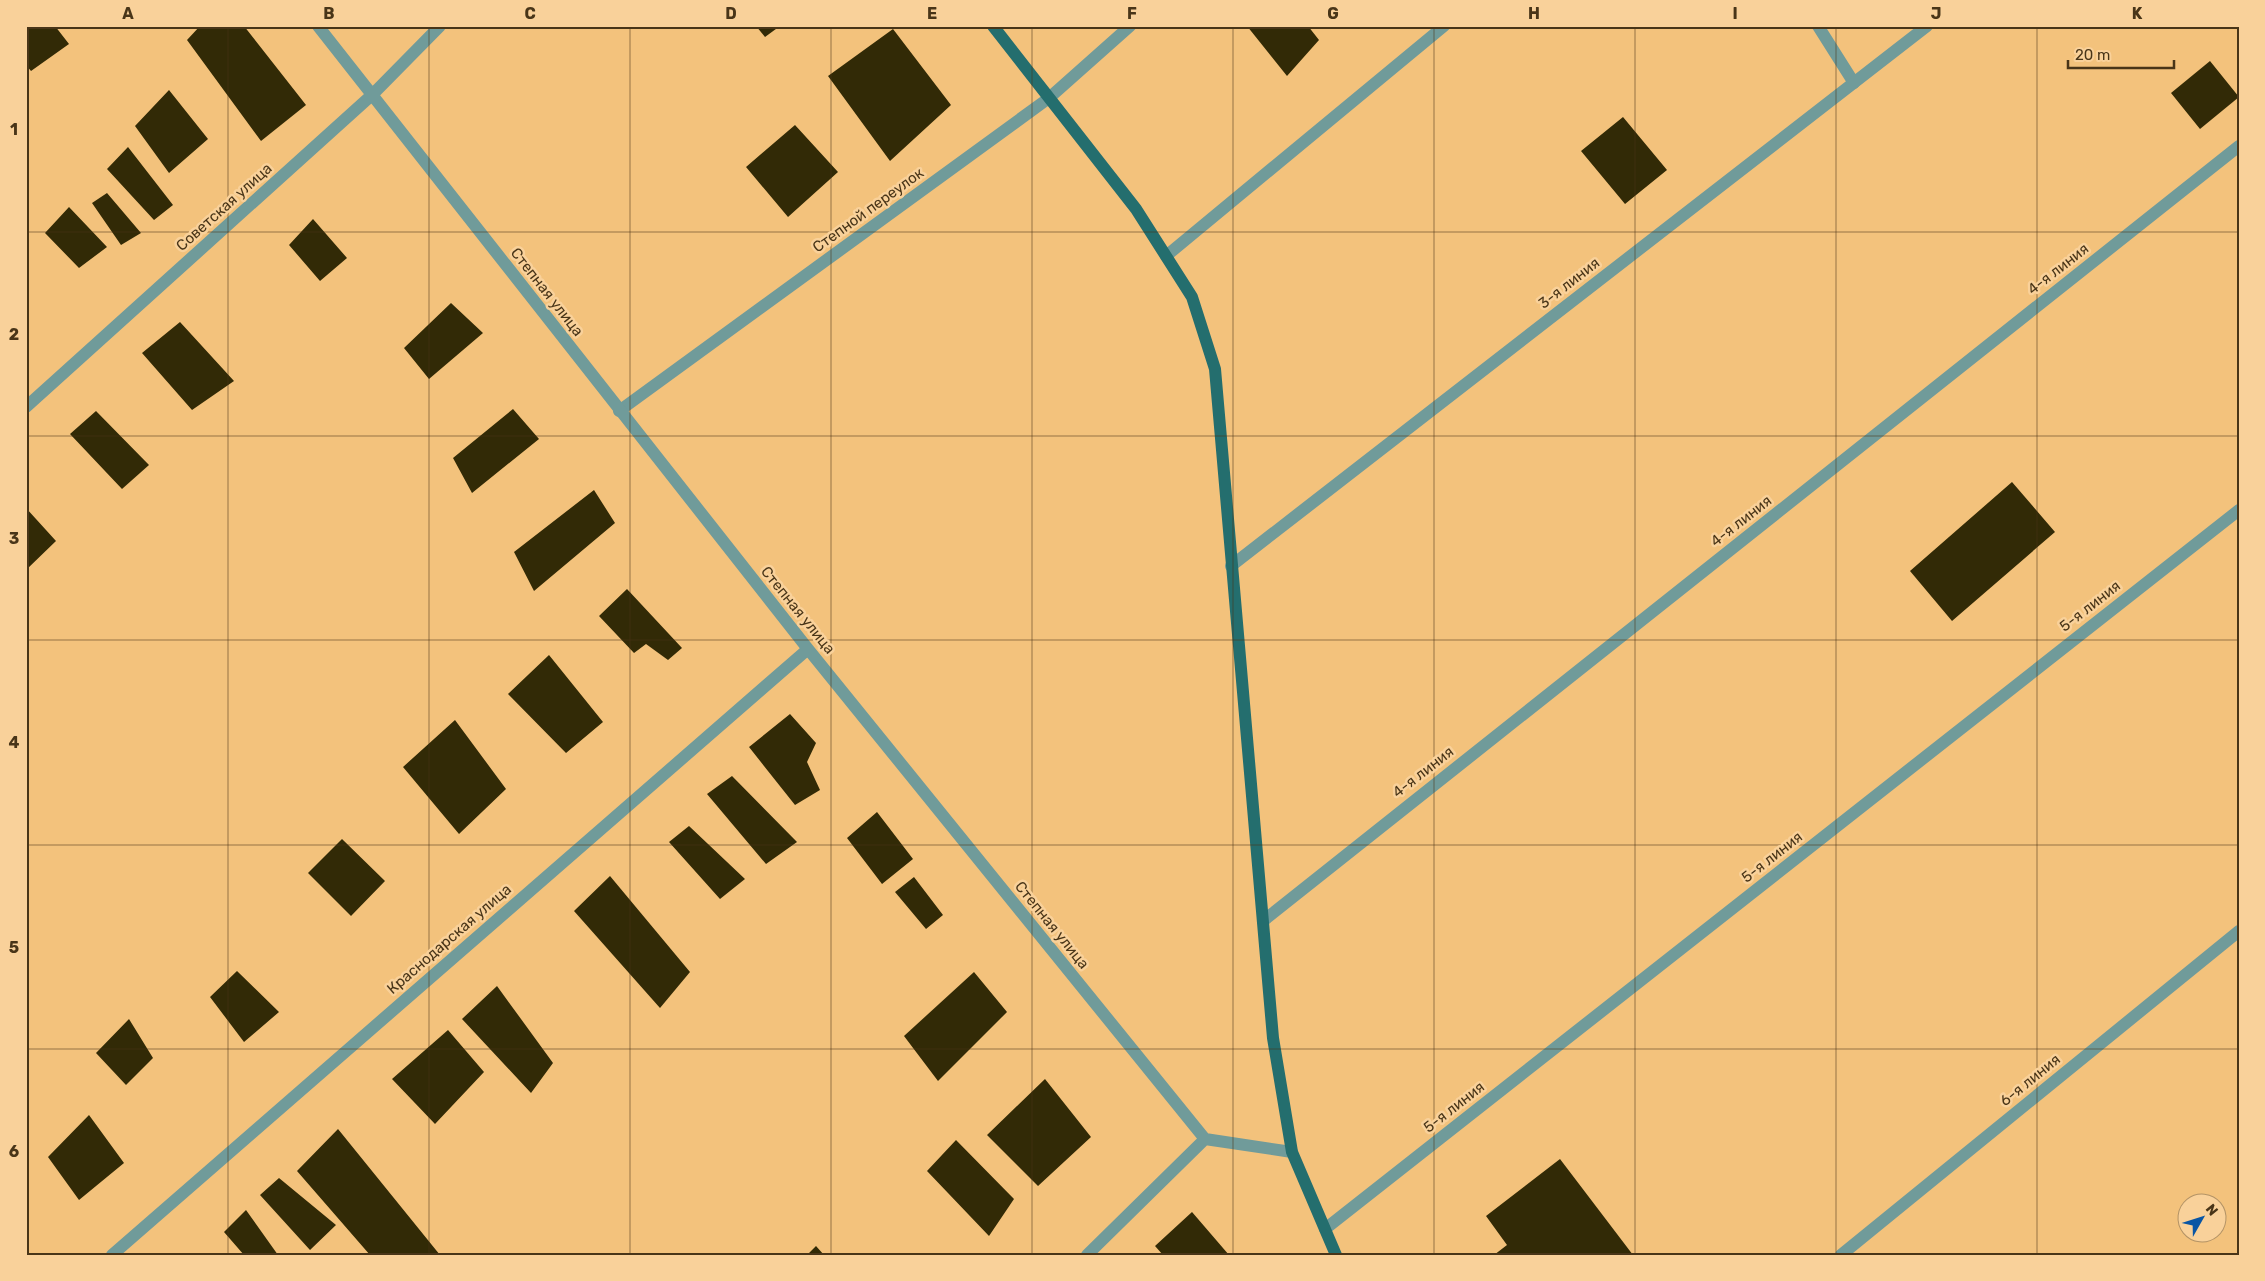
<svg xmlns="http://www.w3.org/2000/svg" width="2265" height="1281" font-family="Rubik,sans-serif">
	<rect width="100%" height="100%" fill="#f3c27c"/>
	<path fill="#322a06" d="M26,26H55L69,44L31,71L26,65Z
		M200,26H244L306,105L261,141L187,40Z
		M756,26H780L765,37Z
		M1247,26H1308L1319,40L1287,76Z
		M893,29L951,105L890,161L828,76Z
		M2210,61L2239,97L2200,129L2171,93Z
		M169,90L208,139L169,173L135,126Z
		M1623,117L1667,170L1625,204L1581,151Z
		M795,125L838,172L788,217L746,167Z
		M128,147L173,205L154,220L107,169Z
		M107,193L141,233L121,245L92,203Z
		M69,207L107,247L79,268L45,233Z
		M313,219L347,258L320,281L289,245Z
		M451,303L483,333L429,379L404,348Z
		M180,322L234,381L192,410L142,353Z
		M513,409L539,439L472,493L453,458Z
		M96,411L149,465L122,489L70,434Z
		M2012,482L2055,532L1952,621L1910,571Z
		M594,490L615,523L534,591L514,552Z
		M26,508L56,541L26,570Z
		M627,589L682,648L668,660L646,644L634,653L599,616Z
		M549,655L603,722L566,753L508,694Z
		M790,714L816,743L807,762L820,790L795,805L749,747Z
		M455,720L506,789L459,834L403,767Z
		M732,776L797,842L766,864L707,794Z
		M877,812L913,859L882,884L847,838Z
		M689,826L745,879L720,899L669,842Z
		M342,839L385,881L351,916L308,873Z
		M610,876L690,972L660,1008L574,911Z
		M914,877L943,915L926,929L895,892Z
		M237,971L279,1012L244,1042L210,997Z
		M974,972L1007,1012L938,1081L904,1036Z
		M497,986L553,1063L531,1093L462,1019Z
		M129,1019L153,1058L126,1085L96,1053Z
		M448,1030L484,1072L435,1124L392,1079Z
		M1045,1079L1091,1137L1038,1186L987,1135Z
		M89,1115L124,1163L79,1200L48,1157Z
		M338,1129L440,1255H370L297,1171Z
		M956,1140L1014,1199L989,1236L927,1171Z
		M1560,1159L1633,1255H1494L1507,1245L1486,1216Z
		M279,1178L336,1225L310,1250L260,1195Z
		M246,1210L278,1255H244L224,1232Z
		M1192,1212L1229,1255H1163L1155,1246Z
		M816,1246L824,1255H807Z"/>
	<g fill="none" stroke-linecap="round" stroke-linejoin="round">
		<path stroke="#709b9a" stroke-width="12" d="M1818,26L1854,83
			M1166,256L1444,26
			M619,411L1049,98L1130,26"/>
		<path stroke="#709b9a" stroke-width="12" d="M318,26L808,649L1205,1139L1292,1152
			M26,407L373,94L440,26
			M1231,566L1927,26
			M1263,921L2239,146
			M1325,1229L2239,510
			M112,1255L808,649
			M1087,1255L1205,1139
			M1841,1255L2239,931"/>
		<path stroke="#246e6e" stroke-width="12" d="M993,26L1136,209L1192,297L1215,369L1273,1038L1292,1152L1336,1255"/>
	</g>
	<path fill="none" stroke="#493518" stroke-width="1" stroke-opacity="0.55" d="M228,26V1255M429,26V1255M630,26V1255M831,26V1255M1032,26V1255M1233,26V1255M1434,26V1255M1635,26V1255M1836,26V1255M2037,26V1255M26,232H2239M26,436H2239M26,640H2239M26,845H2239M26,1049H2239"/>
	<g text-anchor="middle" dominant-baseline="central" stroke-width="5" stroke-linejoin="round" paint-order="stroke">
		<g font-size="15" fill="#493518" stroke="#f9d19a">
			<text transform="translate(224 207) rotate(-42)">Советская улица</text>
			<text transform="translate(868 210) rotate(-36)">Степной переулок</text>
			<text transform="translate(2058 269) rotate(-38)">4-я линия</text>
			<text transform="translate(1569 283) rotate(-38)">3-я линия</text>
			<text transform="translate(547 292) rotate(52)">Степная улица</text>
			<text transform="translate(1741 521) rotate(-38)">4-я линия</text>
			<text transform="translate(2090 606) rotate(-38)">5-я линия</text>
			<text transform="translate(798 610) rotate(51)">Степная улица</text>
			<text transform="translate(1423 772) rotate(-38)">4-я линия</text>
			<text transform="translate(1772 857) rotate(-38)">5-я линия</text>
			<text transform="translate(1052 925) rotate(51)">Степная улица</text>
			<text transform="translate(449 939) rotate(-41)">Краснодарская улица</text>
			<text transform="translate(2030 1080) rotate(-39)">6-я линия</text>
			<text transform="translate(1454 1107) rotate(-38)">5-я линия</text>
		</g>
	</g>
	<rect width="2265" height="1281" fill="none" stroke="#f9d19a" stroke-width="55"/>
	<g transform="translate(2202 1218) rotate(51)"><circle r="24" fill="#f9d19a" stroke="#b39366"/>
	<path d="M0-4L9 19L0 12L-9 19Z" fill="#0955a4"/>
	<text y="-8" font-size="14" font-weight="bold" text-anchor="middle" fill="#493518">N</text>
	</g>
	<path d="M2068 60v8h106v-8" fill="none" stroke="#493518" stroke-width="2.5"/>
	<text x="2075" y="60" font-size="15" fill="#493518" stroke="#f9d19a" stroke-width="4" paint-order="stroke">20 m</text>
	<rect x="28" y="28" width="2210" height="1226" fill="none" stroke="#493518" stroke-width="2"/>
	<g font-size="16" text-anchor="middle" font-weight="bold" fill="#493518">
		<text x="128" y="19">A</text>
		<text x="329" y="19">B</text>
		<text x="530" y="19">C</text>
		<text x="731" y="19">D</text>
		<text x="932" y="19">E</text>
		<text x="1132" y="19">F</text>
		<text x="1333" y="19">G</text>
		<text x="1534" y="19">H</text>
		<text x="1735" y="19">I</text>
		<text x="1936" y="19">J</text>
		<text x="2137" y="19">K</text>
		<text x="14" y="135">1</text>
		<text x="14" y="340">2</text>
		<text x="14" y="544">3</text>
		<text x="14" y="748">4</text>
		<text x="14" y="953">5</text>
		<text x="14" y="1157">6</text>
	</g>
</svg>
